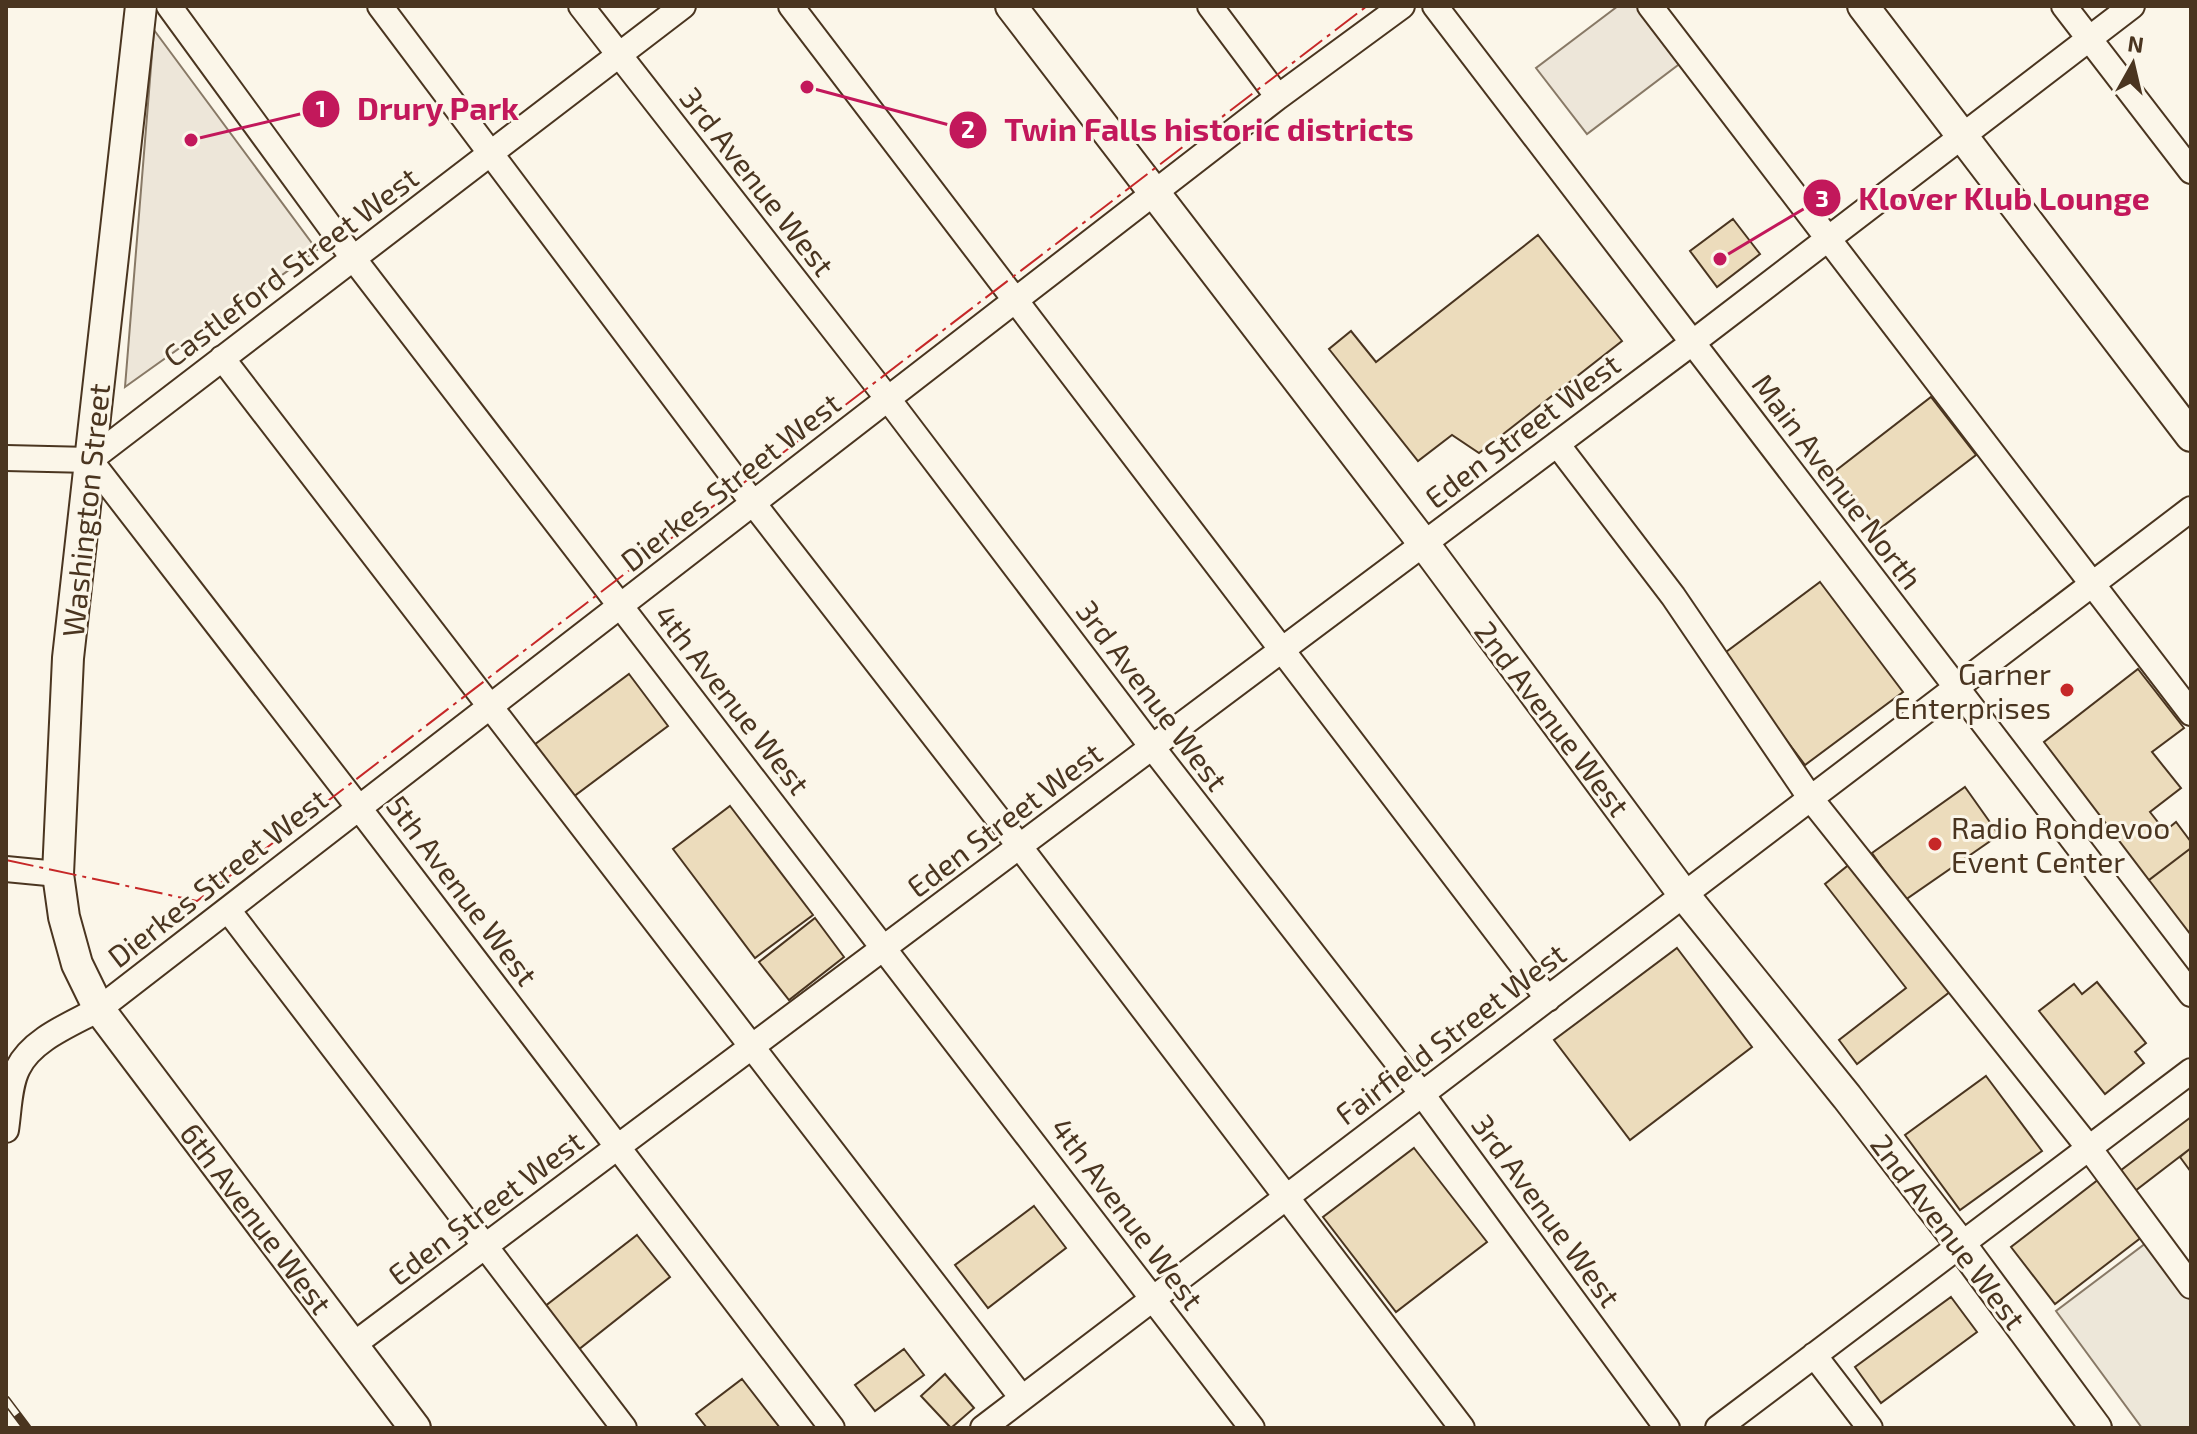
<svg xmlns="http://www.w3.org/2000/svg" width="2197" height="1434" font-family="'Exo 2',sans-serif">
	<rect width="100%" height="100%" fill="#fbf6e9"/>
	<path fill="#ede6d9" stroke="#887966" stroke-width="2" d="M1618,6H1640L1682,62L1587,134L1536,68Z
		M154,30L317,250L125,387Z"/>
	<path fill="#ede7d9" stroke="#887966" stroke-width="2" d="M2154,1237L2191,1286V1428H2142L2056,1311Z"/>
	<path fill="#ecdcbc" stroke="#4a3520" stroke-width="2" d="M1733,219L1760,254L1717,287L1690,251Z
		M1538,235L1622,341L1479,453L1452,435L1418,461L1329,349L1351,331L1376,362Z
		M1931,397L1976,455L1878,530L1834,472Z
		M1820,582L1903,692L1805,765L1722,655Z
		M2138,669L2184,728L2152,752L2181,788L2150,812L2165,831L2176,822L2191,842V848L2149,880L2044,742Z
		M629,674L668,726L573,797L534,745Z
		M1965,787L1999,835L1905,900L1872,853Z
		M730,806L813,915L755,958L673,849Z
		M2191,848V935L2149,880Z
		M1851,863L1951,991L1857,1064L1839,1040L1906,988L1825,884Z
		M815,918L844,957L789,1000L759,962Z
		M1677,948L1752,1047L1630,1140L1554,1040Z
		M2097,982L2146,1043L2135,1052L2144,1063L2105,1094L2039,1011L2074,984L2082,994Z
		M1986,1076L2042,1151L1960,1210L1905,1135Z
		M2191,1117V1148L2131,1194L2116,1174Z
		M1414,1148L1487,1242L1396,1312L1323,1217Z
		M2191,1148V1172L2180,1157Z
		M2103,1176L2147,1233L2055,1304L2011,1247Z
		M1034,1206L1066,1248L988,1308L955,1265Z
		M637,1235L670,1277L578,1350L544,1307Z
		M1951,1297L1977,1332L1881,1403L1855,1367Z
		M904,1349L924,1375L875,1411L855,1385Z
		M945,1374L974,1408L951,1428L921,1396Z
		M742,1379L780,1428H707L696,1414Z"/>
	<g fill="none" stroke-linecap="round" stroke-linejoin="round">
		<g stroke="#4a3520" stroke-width="28">
			<path id="minor" d="M169,6L353,258L1252,1428
				M380,6L753,503L1020,847L1462,1428
				M581,6L888,399L1152,747L1422,1094L1667,1428
				M791,6L1548,999
				M1210,6L1278,97
				M1435,6L2191,994
				M1650,6L2191,713
				M2064,6L2191,171
				M222,358L1022,1398
				M1557,444L1673,596L1811,799L2089,1148L2191,1286
				M6,458L90,460L359,808L832,1428
				M90,460L683,6
				M6,869L58,874
				M228,910L624,1428
				M6,1130C9,1111 9,1085 18,1068C32,1039 72,1024 99,1009L1278,97L1402,6
				M353,1345L1692,343L2132,6
				M1814,1355L1870,1428
				M983,1428L2191,509
				M1718,1428L2191,1071"/>
		</g>
		<g stroke="#4a3520" stroke-width="34">
			<path id="major" d="M141,6L68,658L58,874L64,917L77,964L99,1009L415,1428
				M1011,6L1424,544L1684,895L1847,1097L1961,1245L2096,1428
				M1863,6L2191,436"/>
		</g>
		<use href="#minor" stroke="#fbf6e9" stroke-width="24"/>
		<use href="#major" stroke="#fbf6e9" stroke-width="30"/>
		<g stroke="#4a3520" stroke-width="9">
			<path id="rail" d="M6,1400L27,1428"/>
		</g>
		<use href="#rail" stroke="#fbf6e9" stroke-width="6" stroke-dasharray="18" stroke-linecap="butt"/>
		<path stroke="#c62828" stroke-width="2" stroke-dasharray="28 6 4 6" stroke-linecap="butt" d="M6,860L197,901L1367,6"/>
	</g>
	<g fill="#c62828" stroke="#fbf6e9" stroke-width="3">
		<circle cx="2067" cy="690" r="8"/>
		<circle cx="1935" cy="844" r="8"/>
	</g>
	<g text-anchor="middle" dominant-baseline="central" stroke-width="6" stroke-linejoin="round" paint-order="stroke">
		<g font-size="30" fill="#4a3520" stroke="#fbf6e9">
			<text transform="translate(758 181) rotate(52)">3rd Avenue West</text>
			<text transform="translate(290 266) rotate(-37)">Castleford Street West</text>
			<text transform="translate(1522 430) rotate(-37)">Eden Street West</text>
			<text transform="translate(730 481) rotate(-38)">Dierkes Street West</text>
			<text transform="translate(1838 481) rotate(53)">Main Avenue North</text>
			<text transform="translate(85 510) rotate(-84)">Washington Street</text>
			<text transform="translate(1153 695) rotate(53)">3rd Avenue West</text>
			<text transform="translate(733 699) rotate(52)">4th Avenue West</text>
			<text transform="translate(1553 718) rotate(53)">2nd Avenue West</text>
			<text transform="translate(1004 819) rotate(-37)">Eden Street West</text>
			<text transform="translate(217 877) rotate(-38)">Dierkes Street West</text>
			<text transform="translate(463 890) rotate(53)">5th Avenue West</text>
			<text transform="translate(1450 1033) rotate(-37)">Fairfield Street West</text>
			<text transform="translate(485 1207) rotate(-37)">Eden Street West</text>
			<text transform="translate(1547 1210) rotate(54)">3rd Avenue West</text>
			<text transform="translate(1128 1213) rotate(53)">4th Avenue West</text>
			<text transform="translate(257 1218) rotate(53)">6th Avenue West</text>
			<text transform="translate(1949 1231) rotate(53)">2nd Avenue West</text>
		</g>
		<g font-size="30" fill="#4a3520" stroke="#fbf6e9" text-anchor="end">
			<text x="2051" y="673">Garner<tspan x="2051" dy="34">Enterprises</tspan></text>
			<text x="1951" y="827" text-anchor="start">Radio Rondevoo<tspan x="1951" dy="34">Event Center</tspan></text>
		</g>
	</g>
	<path fill="none" stroke="#c2185b" stroke-width="3" d="M191 140L321 109M807 87L968 130M1720 259L1822 198"/>
	<g fill="#c2185b" stroke="#fbf6e9" stroke-width="3">
		<circle cx="191" cy="140" r="8"/>
		<circle cx="807" cy="87" r="8"/>
		<circle cx="1720" cy="259" r="8"/>
		<circle cx="321" cy="109" r="20"/>
		<circle cx="968" cy="130" r="20"/>
		<circle cx="1822" cy="198" r="20"/>
	</g>
	<g font-size="24" text-anchor="middle" font-weight="bold" fill="#fff">
		<text x="321" y="117">1</text>
		<text x="968" y="138">2</text>
		<text x="1822" y="207">3</text>
	</g>
	<g font-size="32" text-anchor="middle" font-weight="bold" fill="#c2185b" stroke="#fbf6e9" stroke-width="6" stroke-linejoin="round" paint-order="stroke">
		<text x="438" y="120">Drury Park</text>
		<text x="1209" y="141">Twin Falls historic districts</text>
		<text x="2004" y="210">Klover Klub Lounge</text>
	</g>
	<rect width="2197" height="1434" fill="none" stroke="#4a3520" stroke-width="16"/>
	<g transform="translate(2133 64) rotate(8)" stroke="#fbf6e9" stroke-width="6" paint-order="stroke">
	<path d="M0-6L14 30L0 20L-14 30Z" fill="#4a3520"/>
	<text y="-12" font-size="22" font-weight="bold" text-anchor="middle" fill="#4a3520">N</text>
	</g>
</svg>
